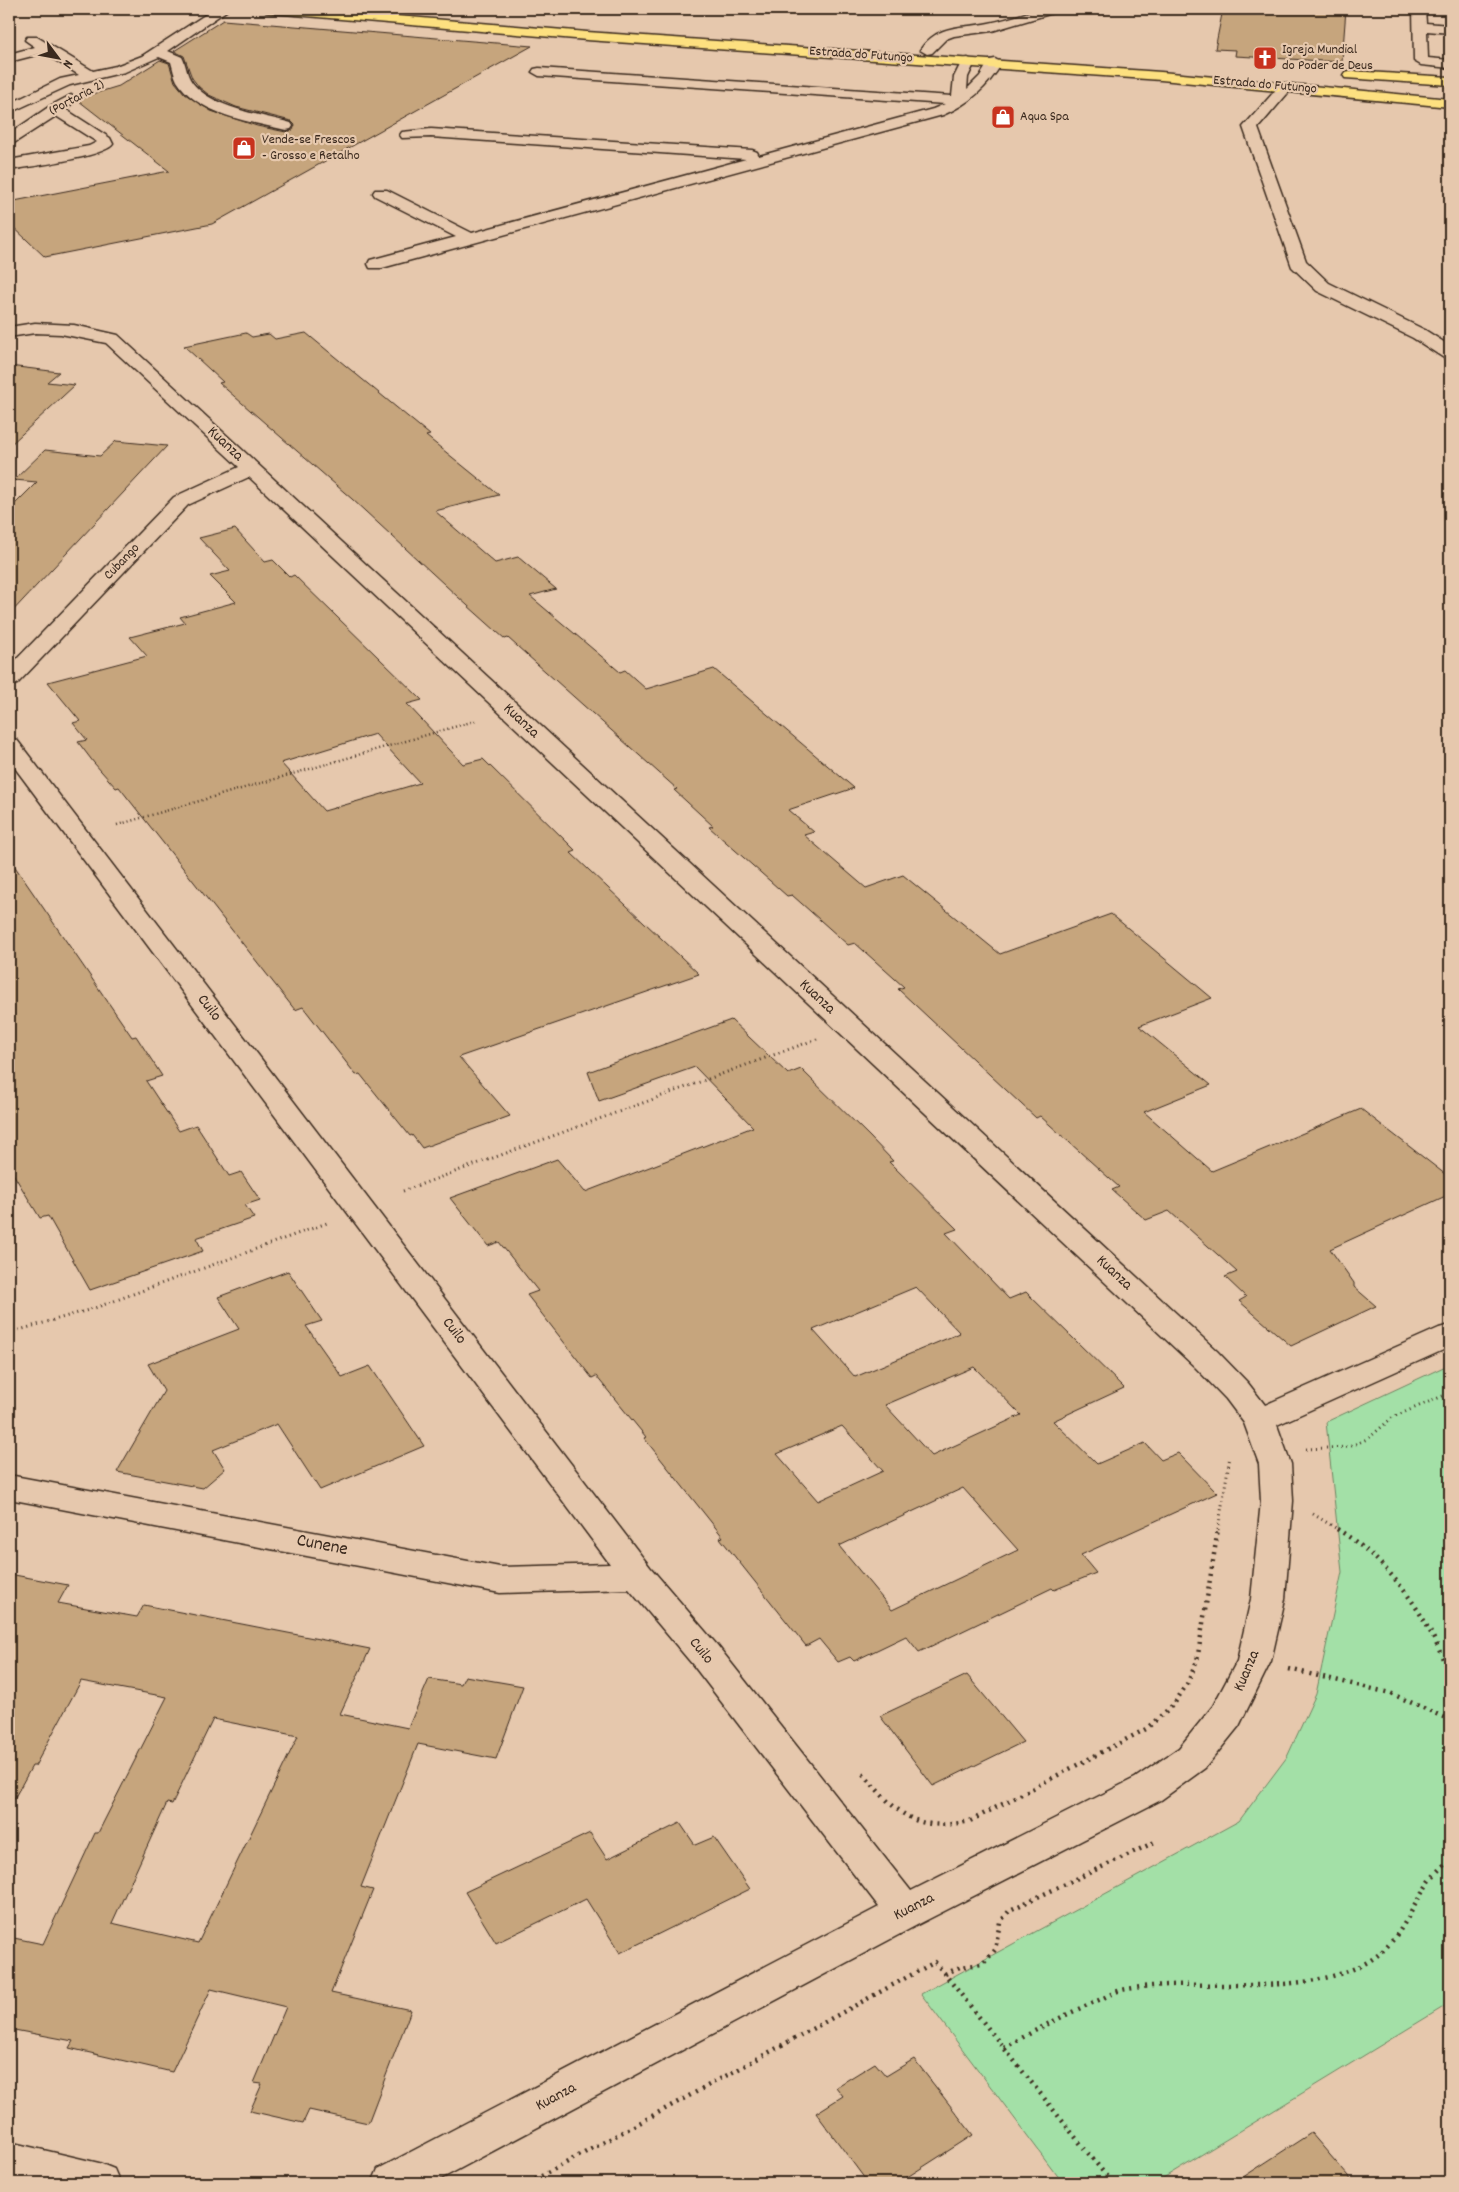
<svg xmlns="http://www.w3.org/2000/svg" width="1459" height="2192" font-family="Dekko,sans-serif">
	<rect width="100%" height="100%" fill="#e6c8ad"/>
	<filter id="ink" filterUnits="userSpaceOnUse"><feTurbulence type="fractalNoise" baseFrequency=".02" numOctaves="2"/><feDisplacementMap in="SourceGraphic" scale="10" xChannelSelector="R" yChannelSelector="G"/><feConvolveMatrix kernelMatrix="1 2 1 2 8 2 1 2 1" color-interpolation-filters="sRGB"/></filter>
	<g filter="url(#ink)">
		<path fill="#a3e0a7" stroke="#6f8562" d="M1450,1364V2003L1155,2183H1063L921,1994L1239,1821L1287,1757L1316,1694L1342,1572L1326,1422Z"/>
		<path fill="#c6a57d" stroke="#3b2a1e" fill-rule="evenodd" d="M1223,9H1346L1342,62L1235,56L1236,50L1215,49Z
			M223,20L532,46L212,224L45,257L9,223V202L169,171L79,101L80,98L119,86L160,60L169,63L175,82L185,94L211,111L257,126L286,132L293,130L295,125L291,121L236,107L209,95L199,87L192,78L184,56L174,51Z
			M246,333L252,337L269,334L275,339L306,333L430,435L426,436L499,495L435,511L495,563L518,557L556,589L530,596L620,672L625,670L646,689L714,669L854,788L788,810L814,832L804,835L866,888L903,875L1000,954L1111,914L1212,998L1139,1026L1211,1085L1144,1112L1212,1171L1361,1109L1450,1178V1194L1330,1249L1354,1283V1287L1376,1306L1291,1346L1239,1301L1246,1297L1225,1277L1237,1272L1169,1211L1146,1220L1112,1190L1119,1187L1040,1116L1036,1118L898,989L904,987L855,943L848,945L792,895L787,896L709,827L713,826L674,790L677,789L508,638L505,639L458,597L352,499L219,383L223,382L184,346Z
			M9,366L59,372L47,382L75,385L9,446Z
			M116,441L167,446L9,615V510L37,482L14,480L45,450L100,456Z
			M235,529L265,562L273,560L290,577L294,575L422,700L407,704L463,764L483,759L576,851L571,853L699,974L459,1057L510,1116L422,1148L412,1135L410,1136L360,1074L356,1075L303,1007L295,1010L119,787L116,788L94,763L78,742L87,740L73,723L80,721L48,682L147,656L130,637L185,623L180,617L236,602L210,576L230,571L199,538ZM375,734L420,783L324,811L281,763Z
			M9,858L132,1037L136,1036L162,1076L146,1081L179,1131L196,1125L229,1176L241,1172L260,1200L245,1205L254,1218L196,1238L203,1251L90,1290L48,1216L40,1218L9,1167Z
			M731,1020L788,1074L801,1069L870,1137L893,1161L889,1162L957,1229L946,1233L1009,1299L1026,1292L1124,1388L1053,1421L1097,1464L1145,1443L1161,1460L1178,1453L1217,1493L1081,1555L1096,1573L1054,1590L1052,1588L919,1652L906,1636L854,1661L850,1657L838,1662L819,1639L806,1646L720,1538L723,1537L644,1438L646,1437L596,1376L592,1378L527,1295L538,1291L499,1242L488,1246L450,1198L557,1159L585,1192L753,1127L695,1067L599,1101L588,1072ZM916,1287L960,1333L855,1377L813,1330ZM974,1367L1021,1415L932,1456L885,1405ZM842,1426L883,1471L818,1501L777,1454ZM963,1488L1018,1550L892,1610L839,1546Z
			M288,1271L322,1321L306,1326L342,1377L370,1366L424,1446L320,1490L277,1424L213,1450L225,1469L203,1488L117,1472L164,1391L148,1364L239,1329L218,1297Z
			M9,1574L68,1585L58,1603L137,1617L144,1605L370,1649L340,1714L408,1728L429,1679L461,1684L465,1676L523,1686L496,1759L418,1744L361,1887L373,1890L331,1993L411,2010L368,2123L309,2110L303,2123L250,2111L262,2084L254,2083L286,2007L211,1989L172,2072L69,2048L73,2041L9,2029V1937L43,1944L95,1833H98L167,1697L81,1681L35,1766H32L9,1808ZM213,1719L298,1736L198,1943L112,1923L167,1803L172,1804Z
			M967,1675L1023,1742L933,1786L880,1716Z
			M680,1823L695,1845L714,1837L750,1889L620,1953L586,1899L496,1943L465,1892L590,1833L607,1859Z
			M914,2059L973,2135L898,2183H868L816,2113L843,2096L836,2087L875,2063L886,2076Z
			M1311,2133L1354,2183H1234Z"/>
		<g fill="none" stroke-linecap="round" stroke-linejoin="round">
			<g stroke="#3b2a1e" stroke-width="3">
				<path id="minor" d="M214,9H229L168,51L182,57C186,64 186,72 190,79C206,107 262,115 291,123L293,126L291,129L286,130C251,122 198,115 177,81C174,75 173,69 171,62L159,57L125,72L70,85L9,113V104L60,79L79,75L44,53L9,62V54L35,47L25,40L27,37H37L93,71L116,66L142,56Z
					M1038,9H1058L1056,12L992,31L954,36L946,39L932,53L927,54L920,50C939,23 961,29 989,23C1006,20 1022,14 1038,9Z
					M1413,9H1425L1426,23L1450,25V33L1427,31L1428,58L1450,60V68L1421,65L1414,61Z
					M968,58L975,62L968,77L967,89L980,76L990,60L995,59L1002,63C988,87 969,104 943,115L382,268H370L368,264L370,260L456,237L375,196L373,193L375,190H387L472,233L746,159L431,137L402,138L400,135L402,132L431,129L752,150L757,152L759,156L933,109L945,104L539,76L532,72L534,69L539,68L952,96L954,77L963,59Z
					M1286,83L1293,87L1258,128L1306,261L1329,283L1425,330L1450,346V359L1444,358L1413,338L1317,291L1292,267L1243,127L1281,84Z
					M71,95L78,99L65,109L110,138L113,144C105,157 27,167 9,170V160L89,146L97,142L56,116L14,143L9,144V134L50,106Z
					M35,323L74,325L118,335L1217,1351L1248,1383L1265,1405L1439,1328L1450,1325V1347L1277,1425L1291,1464L1293,1501L1285,1599L1271,1661L1239,1726L1205,1768L1161,1800L919,1924L433,2183H372L378,2169L879,1907L693,1665L629,1589L500,1593L9,1499V1475L500,1567L610,1564L9,760V738L17,740L650,1567L717,1645L911,1891L1135,1778L1179,1748L1213,1706L1237,1661L1251,1599L1261,1501L1259,1464L1244,1423L1226,1399L1195,1367L249,477L188,505L17,684L9,686V667L174,497L239,467L106,343L61,334L35,333L9,337V327Z
					M9,2142L99,2163L114,2169L120,2183H21L9,2180Z"/>
			</g>
			<g stroke="#3b2a1e" stroke-width="3">
				<path id="highway" d="M265,9H315L587,32L1161,72L1450,99V107L1161,80L587,40L271,13L266,12Z
					M1350,71L1450,77V85L1345,78L1343,75L1345,72Z"/>
			</g>
			<path stroke="#3b2a1e" stroke-width="2.5" stroke-dasharray="1 3" stroke-linecap="butt" d="M117,825L478,720"/>
			<path stroke="#3b2a1e" stroke-width="3" stroke-dasharray="1 4" stroke-linecap="butt" d="M403,1191L817,1039
				M9,1333L92,1309L327,1223
				M1306,1449L1349,1447L1369,1438L1393,1417L1450,1393
				M1313,1514L1339,1530
				M1218,1530L1230,1456"/>
			<path stroke="#3b2a1e" stroke-width="4.5" stroke-dasharray="2 5" stroke-linecap="butt" d="M1337,1529C1391,1562 1430,1618 1450,1678
				M1289,1669L1390,1693L1450,1720
				M863,1774C898,1814 915,1833 970,1821L1146,1729L1174,1704L1187,1684L1197,1661L1218,1529
				M945,1974L960,1967L983,1964L995,1950L1000,1922L1010,1910L1157,1841
				M1004,2048C1035,2030 1066,2014 1099,2000C1108,1996 1117,1990 1127,1989C1203,1976 1293,2000 1364,1964C1410,1940 1413,1887 1450,1860
				M529,2183L935,1962L1112,2183"/>
			<use href="#minor" fill="#e6c8ad" fill-rule="evenodd"/>
			<use href="#highway" fill="#fde080" fill-rule="evenodd"/>
		</g>
	</g>
	<defs>
		<g id="church-square" transform="scale(1.25)"><rect x="-9" y="-9" width="18" height="18" rx="4" fill="#c8321e" stroke="#e6c8ad"/><path d="M-1.2-6h2.4v3.5h3.3v2.4h-3.3V6h-2.4V-.1h-3.3v-2.4h3.3Z" fill="#fff"/></g>
		<g id="shop-square" transform="scale(1.25)"><rect x="-9" y="-9" width="18" height="18" rx="4" fill="#c8321e" stroke="#e6c8ad"/><path d="M-5-2.5h2.3a2.7 3.5 0 0 1 5.4 0H5L5.5 6h-11ZM-1.5-2.5h3a1.5 2.3 0 0 0-3 0Z" fill="#fff"/></g>
	</defs>
	<g fill-rule="evenodd">
		<use href="#church-square" x="1265" y="58"/>
		<use href="#shop-square" x="1003" y="117"/>
		<use href="#shop-square" x="244" y="148"/>
	</g>
	<g text-anchor="middle" dominant-baseline="central" stroke-width="4.5" stroke-linejoin="round" paint-order="stroke">
		<g font-size="14" fill="#3b2a1e" stroke="#e6c8ad" text-anchor="start">
			<text x="1282" y="50">Igreja Mundial<tspan x="1282" dy="16">do Poder de Deus</tspan></text>
			<text x="1020" y="117">Aqua Spa</text>
			<text x="262" y="140">Vende-se Frescos<tspan x="262" dy="16">- Grosso e Retalho</tspan></text>
		</g>
		<g font-size="14" fill="#3b2a1e" stroke="#e6c8ad">
			<text transform="translate(861 55) rotate(4)">Estrada do Futungo</text>
			<text transform="translate(1265 85) rotate(5)">Estrada do Futungo</text>
			<text transform="translate(77 98) rotate(-28)">(Portaria 2)</text>
			<text transform="translate(122 562) rotate(-46)">Cubango</text>
		</g>
		<g font-size="16" fill="#3b2a1e" stroke="#e6c8ad">
			<text transform="translate(225 444) rotate(43)">Kuanza</text>
			<text transform="translate(521 721) rotate(43)">Kuanza</text>
			<text transform="translate(817 997) rotate(43)">Kuanza</text>
			<text transform="translate(209 1008) rotate(53)">Cuilo</text>
			<text transform="translate(1114 1273) rotate(43)">Kuanza</text>
			<text transform="translate(454 1331) rotate(53)">Cuilo</text>
			<text transform="translate(701 1651) rotate(51)">Cuilo</text>
			<text transform="translate(1247 1671) rotate(-67)">Kuanza</text>
			<text transform="translate(914 1907) rotate(-27)">Kuanza</text>
			<text transform="translate(556 2097) rotate(-28)">Kuanza</text>
		</g>
		<g font-size="19" fill="#3b2a1e" stroke="#e6c8ad">
			<text transform="translate(322 1546) rotate(11)">Cunene</text>
		</g>
	</g>
	<rect width="1459" height="2192" fill="none" stroke="#e6c8ad" stroke-width="30"/>
	<rect x="15" y="15" width="1429" height="2162" fill="none" stroke="#3b2a1e" stroke-width="2" filter="url(#ink)"/>
	<g transform="translate(58 58) rotate(122)" stroke="#e6c8ad" stroke-width="4" paint-order="stroke">
	<path d="M0-4L9 19L0 12L-9 19Z" fill="#3b2a1e"/>
	<text y="-8" font-size="14" font-weight="bold" text-anchor="middle" fill="#3b2a1e">N</text>
	</g>
</svg>
